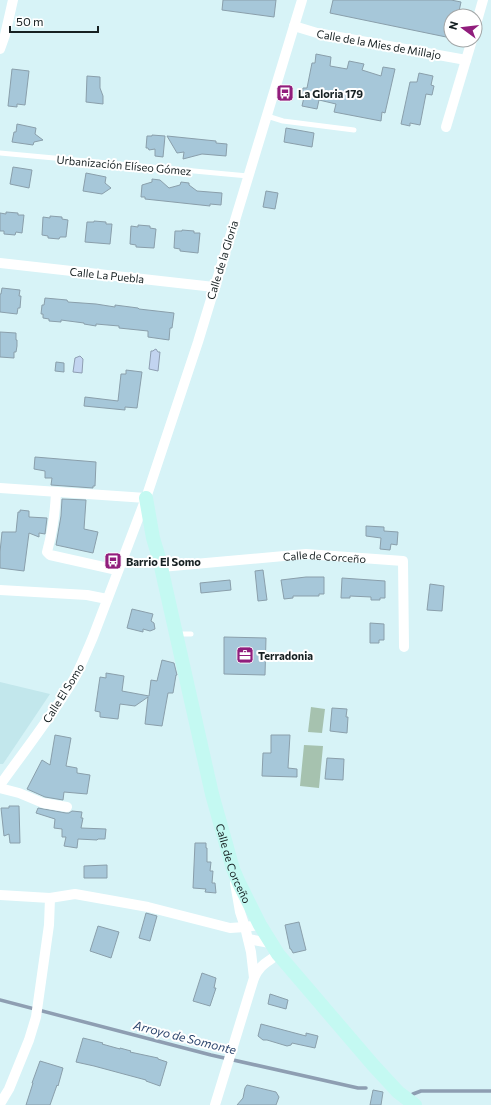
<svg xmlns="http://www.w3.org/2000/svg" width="491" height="1105" font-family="Commissioner,sans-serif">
	<rect width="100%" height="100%" fill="#d7f3f7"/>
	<path fill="#c2e7ec" d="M0,682L50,694L3,764H0Z"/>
	<path fill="#a6c2af" d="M311,707L325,709L322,733L308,732Z
		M304,745L323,746L319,788L300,786Z"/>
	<path fill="#c2d4f0" stroke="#8e9eb2" d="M156,349L158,352H160L158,371L149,369L151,351H153L154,350Z
		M80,356L83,359L82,373L73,372L75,358Z"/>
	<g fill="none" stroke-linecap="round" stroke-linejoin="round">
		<path stroke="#8e9eb2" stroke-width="3.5" d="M0,1000L211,1055L358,1088H366
			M413,1094L421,1091H491"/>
	</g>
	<path fill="#a6c7d9" stroke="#8a9fab" d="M223,0H276L274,17L222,10Z
		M333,0H451L461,2L458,16H451V38L330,13Z
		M316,54L331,57L330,66L347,69L349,61L364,64L362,70L381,76L383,67L395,69L385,113L382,112L381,121L334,112L336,104L319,100L317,109L302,106L304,97H301L303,88H307L312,63H315Z
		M12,69L29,71L25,105L17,104V107L8,106Z
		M419,73L433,76L431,85L434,86L432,95L426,94L420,125L410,123V126L401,124L410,82H417Z
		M87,76L100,77V88L103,96V104L86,102Z
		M17,124L36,128L35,134L43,140L34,142L33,145L12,142L14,132H16Z
		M286,128L314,133L312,147L284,142Z
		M152,135L165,136L163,157L155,156V149L149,150L148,148H146L147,136H152Z
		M167,136L216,141V143L227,144L226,156L202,154L183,159L184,152L177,153Z
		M13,167L32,170L29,188L10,184Z
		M86,173L106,177L105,183L111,188L102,194L83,191Z
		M152,179L160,180L169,188L180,185L181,182L189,183V185L197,191L222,193L221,205L210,204V206L173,202L145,199V197H141L142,185L152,182Z
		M266,191L278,193L275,209L263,207Z
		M6,212L18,213V215H24L22,233L16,232L15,235L4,234V231H0V213L6,214Z
		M50,216L62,217V219L68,220L66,237H60L59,239L48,238V236L42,235L43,217L50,218Z
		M94,221L106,222V224H112L110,244L85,242L87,222H94Z
		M138,225L150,226V228L156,229L154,248L136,247V245L130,244L131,226L138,227Z
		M182,230L194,231V233H200L198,253L180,251V249L174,248L175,231H182Z
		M2,288L20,290L19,296H21L20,308H18L17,314L0,312V294H1Z
		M45,298L67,300L68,302L96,304L115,307V305L138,308L139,309L174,313L172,328H170L169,340L148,337V331L119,328V326L96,324V326L84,324V323L61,320V322L49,321V319L43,318V314H41L42,305H44Z
		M0,332L16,333V340H17V346L16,352H14V358L0,357Z
		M56,362L64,363V372L55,371Z
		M126,370L142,372L137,408L125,407V410L84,406L85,397L118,401L121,374H126Z
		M35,457L96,462L95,486H93V488L51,485L52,478H45V471L34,469Z
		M62,499L86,500L84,529L98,532L93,553L56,545L61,516Z
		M20,510L29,511V517L47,518L45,534L39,533V537L29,533L24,571L0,568V552L2,532H16L18,512H20Z
		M366,526L384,527V531L398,532L397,545L391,544L390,550L380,549L381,538L366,536Z
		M263,570L267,600L258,601L255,571Z
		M306,577H324V594H319V596H293V598L284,599L281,580Z
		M342,578L385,581V598H380V600H371V597L350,596V598H341Z
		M230,580L231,590L201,593L200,583Z
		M430,584L444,586L442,611L427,610Z
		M132,609L153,614L151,621L154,623L155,629L150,631L143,629V632L127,628Z
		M370,623L384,624V640H379V643H370Z
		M224,637L266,638L265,675L224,674Z
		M162,660L174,663L177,675H176L173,693H168L162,726L145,724L148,697L135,706L120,704L118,719L100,717V712L95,711L100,677L106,678V673L124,676L122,691L149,696L151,680L157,681Z
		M332,708L347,709L346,717H348L347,733L330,731Z
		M55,735L71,738L66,766L77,768V773L90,775L87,794L64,792L63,800L45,797L27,789L42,760L50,765Z
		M271,735H290L288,768L297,769V777L262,776L263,753H271Z
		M327,758L344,759L343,780L325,779Z
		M9,806H19L20,843H10L9,834L4,836L1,808H9Z
		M38,808L66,813H69L72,811L82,812L81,818H83L81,828L106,829L105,839H98L97,840L78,839L77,848L64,846L66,837H62V829L54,828L55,819L36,813Z
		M195,843H206V848H207V862H211L210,871H213L212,883H215L216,893L205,892L206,889L193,888Z
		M107,865V878H84V866Z
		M146,913L157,916L150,941L139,938Z
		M299,922L306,950L293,953L291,949H290L285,925Z
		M98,926L119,932L111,958L90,951Z
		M202,973L216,978L214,988H216L210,1006L193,1001Z
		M270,994L288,1000L286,1009L268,1004Z
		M261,1024L306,1036V1033L318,1036L315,1048L292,1043L291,1045L287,1046L267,1040H263L258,1036Z
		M83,1038L103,1043L102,1044L120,1049V1048L131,1051L130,1052L158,1058V1059L167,1062L160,1086L146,1081V1080L94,1066L76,1062Z
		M40,1061L63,1068L58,1086L57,1085L50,1105H26L33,1083H32Z
		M247,1085L276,1092L279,1097L276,1105H237L243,1098L245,1088Z
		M373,1090L383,1092L381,1105H370Z"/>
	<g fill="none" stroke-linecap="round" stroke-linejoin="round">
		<path stroke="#fff" stroke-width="5" d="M267,116L283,121L354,130
			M0,153L248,176
			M178,634H191"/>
		<g stroke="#fff" stroke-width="10">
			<path d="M294,26L317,33L466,60"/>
			<path d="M475,28L483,0"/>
			<path d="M0,49L5,35L13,0"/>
			<path d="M446,127L472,40"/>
			<path d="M0,263L214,287"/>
			<path d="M0,488L146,498"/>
			<path d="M56,492C55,515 53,530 47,552L50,555L117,570"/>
			<path id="s1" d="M161,567L306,554L403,561L404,647"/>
			<path d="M0,590L87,595L107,599"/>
			<path d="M0,785C25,750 52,716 74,679C81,666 87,651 93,637L146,498L198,342L302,0"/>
			<path d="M0,788L19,793L43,803L67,807"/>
			<path d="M235,883L240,912L245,927L251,952L254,978"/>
			<path d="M0,895L50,898L75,894L148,907L230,928L245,927L260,925"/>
			<path d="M248,939L270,943"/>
			<path d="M0,1104L9,1089L29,1040L36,1017L49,925L50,898"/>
			<path d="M215,1105L254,978C260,964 267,963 278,954"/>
		</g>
		<path stroke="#c4f9f2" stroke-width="14" id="s2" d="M146,498L153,538L159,558L212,794L233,869L239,883L260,925L278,954L373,1065L398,1092L415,1105"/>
	</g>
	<defs>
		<g id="bus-square" transform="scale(0.9)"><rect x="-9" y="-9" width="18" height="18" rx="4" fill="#911d7c" stroke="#fff"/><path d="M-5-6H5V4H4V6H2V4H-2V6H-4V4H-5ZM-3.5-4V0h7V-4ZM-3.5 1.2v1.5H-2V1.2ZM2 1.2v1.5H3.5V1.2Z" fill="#fff"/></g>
		<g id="office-square" transform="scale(0.9)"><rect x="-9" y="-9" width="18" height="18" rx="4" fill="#911d7c" stroke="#fff"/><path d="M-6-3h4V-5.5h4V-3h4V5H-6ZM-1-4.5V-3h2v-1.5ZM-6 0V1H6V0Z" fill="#fff"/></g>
	</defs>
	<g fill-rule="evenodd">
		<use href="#bus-square" x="285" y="93"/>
		<use href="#bus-square" x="113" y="561"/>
		<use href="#office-square" x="245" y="655"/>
	</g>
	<g text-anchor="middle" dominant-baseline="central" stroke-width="4" stroke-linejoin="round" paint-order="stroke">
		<g font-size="11" fill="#162022" stroke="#fff">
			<text transform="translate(379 44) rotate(10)">Calle de la Mies de Millajo</text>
			<text transform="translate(124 165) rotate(5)">Urbanización Elíseo Gómez</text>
			<text transform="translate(222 260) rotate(-73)">Calle de la Gloria</text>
			<text transform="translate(107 275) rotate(6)">Calle La Puebla</text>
			<text stroke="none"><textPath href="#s1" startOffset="164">Calle de Corceño</textPath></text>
			<text transform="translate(63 693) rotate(-58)">Calle El Somo</text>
			<text stroke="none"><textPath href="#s2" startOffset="376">Calle de Corceño</textPath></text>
		</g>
		<g font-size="11" font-weight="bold" fill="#162022" stroke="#fff" text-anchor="start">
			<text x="298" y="93">La Gloria 179</text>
			<text x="126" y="561">Barrio El Somo</text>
			<text x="258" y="655">Terradonia</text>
		</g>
		<g font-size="12" font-style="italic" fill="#2d466e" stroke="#fff">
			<text transform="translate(185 1037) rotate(14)">Arroyo de Somonte</text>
		</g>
	</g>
	<g transform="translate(463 28) rotate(285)"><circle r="19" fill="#ffffff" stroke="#a2a6a7"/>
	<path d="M0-3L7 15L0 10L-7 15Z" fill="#911d7c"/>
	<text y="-6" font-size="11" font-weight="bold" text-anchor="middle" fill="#162022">N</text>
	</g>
	<path d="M10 26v6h88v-6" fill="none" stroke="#162022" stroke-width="2"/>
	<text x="16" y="26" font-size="12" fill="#162022" stroke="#ffffff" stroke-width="3" paint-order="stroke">50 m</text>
</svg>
